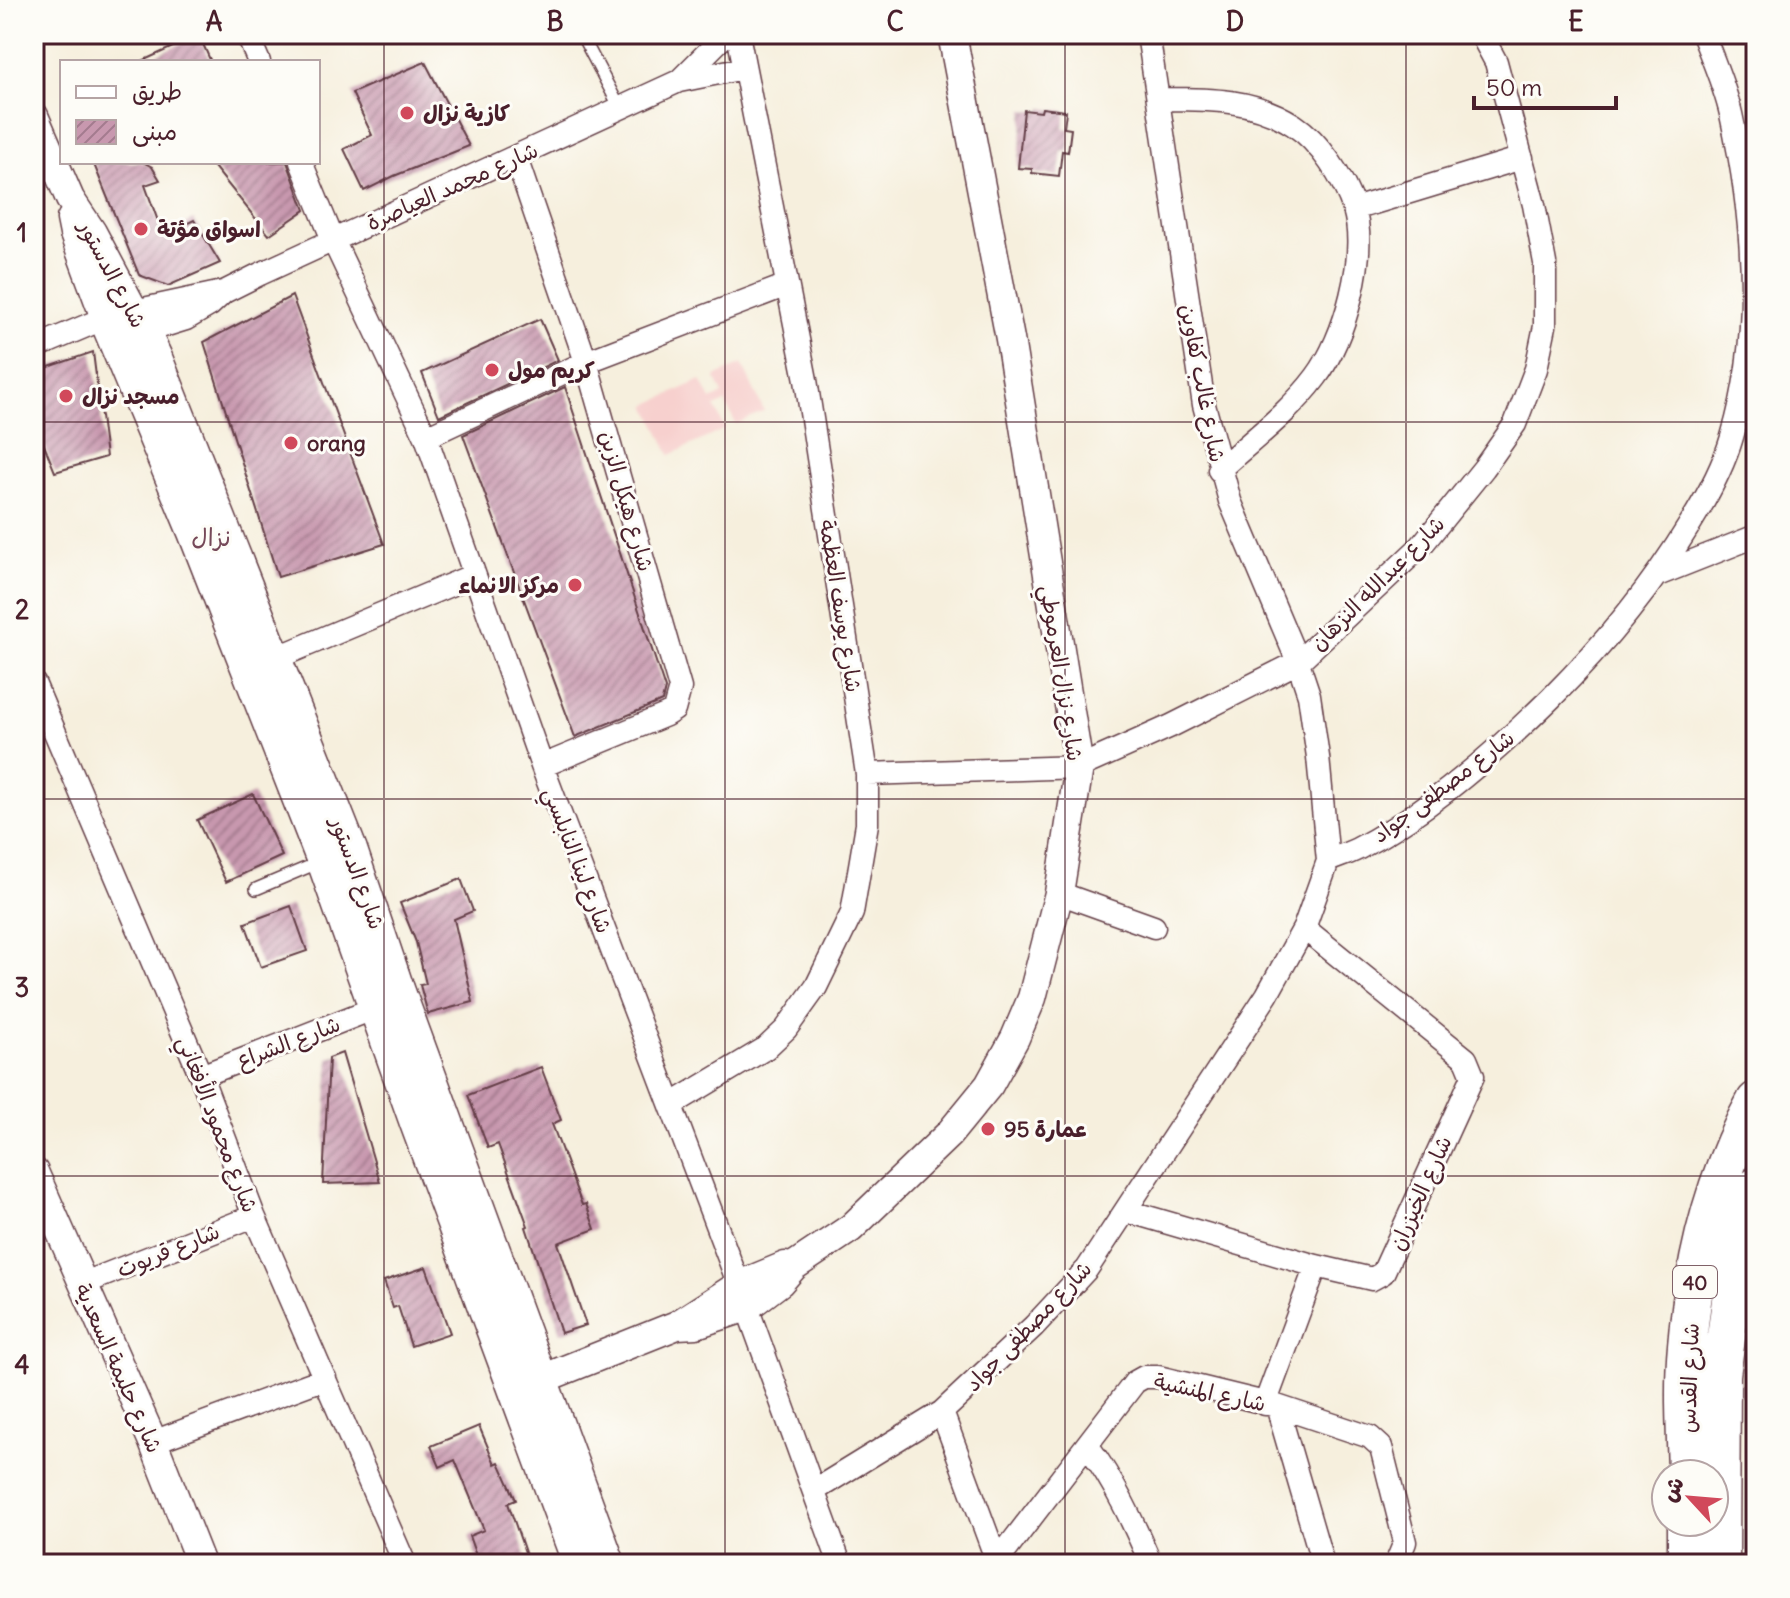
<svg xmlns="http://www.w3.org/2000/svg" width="1790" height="1598" font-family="Delius,'Playpen Sans Arabic',sans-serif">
	<defs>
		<pattern id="building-hatch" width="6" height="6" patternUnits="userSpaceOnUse" patternTransform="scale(2)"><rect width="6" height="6" fill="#c898af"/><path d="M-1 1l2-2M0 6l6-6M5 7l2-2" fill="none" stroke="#a47b8f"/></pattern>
	</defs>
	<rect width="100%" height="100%" fill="#fdfcf7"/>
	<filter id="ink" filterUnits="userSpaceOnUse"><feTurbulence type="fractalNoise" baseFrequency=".0125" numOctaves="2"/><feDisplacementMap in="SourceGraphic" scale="16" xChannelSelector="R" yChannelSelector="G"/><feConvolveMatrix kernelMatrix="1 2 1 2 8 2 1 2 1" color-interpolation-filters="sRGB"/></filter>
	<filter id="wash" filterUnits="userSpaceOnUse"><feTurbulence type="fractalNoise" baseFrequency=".006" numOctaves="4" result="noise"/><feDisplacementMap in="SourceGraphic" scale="32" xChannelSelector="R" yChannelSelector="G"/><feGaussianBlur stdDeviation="1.8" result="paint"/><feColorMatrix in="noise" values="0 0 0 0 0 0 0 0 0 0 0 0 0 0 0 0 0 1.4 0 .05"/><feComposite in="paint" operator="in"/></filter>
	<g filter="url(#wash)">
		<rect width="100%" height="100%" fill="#f6efdd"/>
		<path fill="#f7d0ce" d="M742,364L764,411L736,424L725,402L715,407L725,429L670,455L647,405L701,380L711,400L723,394L715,377Z"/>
		<g id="blocks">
			<path fill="url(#building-hatch)" d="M199,35L211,62H140Z
				M425,62L469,146L394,176L364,191L344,149L372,135L352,93Z
				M1042,108L1066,111L1064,128L1071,129L1068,152L1062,151L1059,176L1032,173V169L1018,168L1024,110L1041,112Z
				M93,162H143L152,167L160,180L145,185L163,235L194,220L220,263L168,286L139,275Z
				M210,162H287L305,210L269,235Z
				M292,296L384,544L278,577L204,342Z
				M540,319L558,360L439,416L422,373Z
				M93,352L106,457L55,472L34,420V372Z
				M565,387L665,689L662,701L575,737L463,435Z
				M253,794L282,856L226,882L197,820Z
				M461,879L473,911L454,919L473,1002L428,1014L420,985L426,984L416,942L400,903Z
				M291,906L307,951L261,967L245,923Z
				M342,1053L380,1182L323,1184L329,1058Z
				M541,1067L561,1120L552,1124L582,1205L586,1204L595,1229L558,1243L586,1325L561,1333L526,1227L528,1226L498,1144L488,1148L468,1095Z
				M426,1267L450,1333L411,1346L398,1306L393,1308L384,1281Z
				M479,1426L495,1464L499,1462L516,1500L508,1503L529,1564H479L469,1536L484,1530L455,1460L440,1467L431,1446Z"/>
		</g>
	</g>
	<g filter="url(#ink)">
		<use href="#blocks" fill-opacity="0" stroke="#643e46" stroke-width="2"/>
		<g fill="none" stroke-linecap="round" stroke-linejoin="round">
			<g stroke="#643e46" stroke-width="14">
				<path id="service" d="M581,34L620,108
					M256,889L320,862"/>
			</g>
			<g stroke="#643e46" stroke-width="25">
				<path id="minor" d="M247,34L259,62
					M680,80L726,34
					M1159,99C1206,99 1253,98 1294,125C1320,142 1344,179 1354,209C1368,255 1345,339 1316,377C1290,412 1252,440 1219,470
					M516,158L586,362L680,688L674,710L666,715L542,766
					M301,162L333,240L426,437L542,766L739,1285L840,1564
					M1354,209L1522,158
					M134,311L223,292
					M144,332L186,319L210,305L224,292L260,274L679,81L744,68
					M34,348L105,318
					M426,437L586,362L787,285
					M1660,574L1756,536
					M276,658L474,575
					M34,683L201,1076L254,1216L405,1564
					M867,774L1079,767L1171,726L1298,662L1421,546L1484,468L1515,424L1536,369L1545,326V263L1534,205L1496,62L1481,34
					M1328,861C1339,856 1351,853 1361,847C1428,812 1497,751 1551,698C1605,644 1650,590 1690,524C1707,497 1723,468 1732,437C1763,334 1754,218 1731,114C1725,87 1713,60 1703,34
					M1059,893L1154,927
					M201,1076L375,1008
					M671,1105L766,1048L786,1029L816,987L852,913L867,824V774L806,380L738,34
					M1127,1211L1316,1266L1372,1279L1383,1273L1473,1076L1466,1059L1304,928
					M82,1284L254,1216
					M1265,1404L1316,1266
					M1277,1406L1323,1564
					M942,1412L998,1564
					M153,1442L325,1378
					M1088,1446C1115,1483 1133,1522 1151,1564
					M815,1490L942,1412L1034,1326L1087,1269L1267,995L1304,928L1328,861L1318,757L1309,695L1298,662L1230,501L1204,405L1148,34
					M997,1562L1135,1382L1144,1377H1158L1277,1406L1370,1437L1381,1447L1405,1542L1396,1564"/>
			</g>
			<g stroke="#643e46" stroke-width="31">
				<path id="tertiary" d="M34,116L70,199L92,232L134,311
					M71,219L74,234L105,318
					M34,1172L153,1442L201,1564
					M677,1325L696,1324L747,1307L780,1282L794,1266L851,1228L949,1134L989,1085L1015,1038L1032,998L1059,893L1079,767L1010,339L952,34
					M542,1379L677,1325L739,1285L785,1266"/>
			</g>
			<g stroke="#643e46" stroke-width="35">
				<path id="secondary" d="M579,1564L416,1123L323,861L194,532L105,318L134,311L156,358L351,850L398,989L609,1564"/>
			</g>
			<g stroke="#643e46" stroke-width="41">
				<path id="trunk" d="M1687,1474C1686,1432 1683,1388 1687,1346C1694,1260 1714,1177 1756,1101
					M1687,1522V1564
					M1720,1564L1721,1375L1740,1234L1756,1187"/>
			</g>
			<use href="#service" stroke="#fff" stroke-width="11"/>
			<use href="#minor" stroke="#fff" stroke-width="22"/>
			<use href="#tertiary" stroke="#fff" stroke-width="28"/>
			<use href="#secondary" stroke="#fff" stroke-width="32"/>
			<use href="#trunk" stroke="#fff" stroke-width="38"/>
		</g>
	</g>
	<path fill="none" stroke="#4a1f2b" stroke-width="2" stroke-opacity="0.55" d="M384,34V1564M725,34V1564M1065,34V1564M1406,34V1564M34,422H1756M34,799H1756M34,1176H1756"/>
	<g fill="#d1495b" stroke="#fdfcf7" stroke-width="3">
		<circle cx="407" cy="113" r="8"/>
		<circle cx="141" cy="229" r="8"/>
		<circle cx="492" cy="370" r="8"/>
		<circle cx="66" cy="396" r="8"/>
		<circle cx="291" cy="443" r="8"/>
		<circle cx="575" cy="585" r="8"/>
		<circle cx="988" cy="1129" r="8"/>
	</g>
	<g text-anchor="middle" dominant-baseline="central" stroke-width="6" stroke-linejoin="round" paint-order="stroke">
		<rect fill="#fdfcf7" stroke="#806168" stroke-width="2" x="1673" y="1266" width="44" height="32" rx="6"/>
		<g font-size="20" font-weight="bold" fill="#4a1f2b">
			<text x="1695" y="1282">40</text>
		</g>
		<g font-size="22" font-weight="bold" fill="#4a1f2b" stroke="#fdfcf7" text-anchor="start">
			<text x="423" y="113">كازية نزال</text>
			<text x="157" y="229">اسواق مؤتة</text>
			<text x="508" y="370">كريم مول</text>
			<text x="82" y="396">مسجد نزال</text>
			<text x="307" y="443">orang</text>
			<text x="559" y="585" text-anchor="end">مركز الانماء</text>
			<text x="1004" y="1129">عمارة 95</text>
		</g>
		<g font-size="22" fill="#4a1f2b" stroke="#fdfcf7">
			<text transform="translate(452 186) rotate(-24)">شارع محمد العياصرة</text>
			<text transform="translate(113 274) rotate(62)">شارع الدستور</text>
			<text transform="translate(1203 383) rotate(79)">شارع غالب كفاوين</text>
			<text transform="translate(627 501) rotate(74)">شارع هيكل الزبن</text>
			<text transform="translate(1377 583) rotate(-45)">شارع عبدالله النزهان</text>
			<text transform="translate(841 606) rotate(81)">شارع يوسف العظمة</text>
			<text transform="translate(1062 673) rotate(81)">شارع نزال العرموطي</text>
			<text transform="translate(1443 786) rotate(-37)">شارع مصطفى جواد</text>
			<text transform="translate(578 860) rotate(69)">شارع لينا النابلسي</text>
			<text transform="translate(358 873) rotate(70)">شارع الدستور</text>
			<text transform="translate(288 1042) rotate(-21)">شارع الشراع</text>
			<text transform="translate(218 1124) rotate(69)">شارع محمود الأفغاني</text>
			<text transform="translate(1420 1193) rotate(-66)">شارع الخيزران</text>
			<text transform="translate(168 1250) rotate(-22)">شارع قريوت</text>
			<text transform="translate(1028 1326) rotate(-46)">شارع مصطفى جواد</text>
			<text transform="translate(119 1368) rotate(66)">شارع حليمة السعدية</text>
			<text transform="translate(1689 1378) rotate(-88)">شارع القدس</text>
			<text transform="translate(1210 1392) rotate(12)">شارع المنشية</text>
		</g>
		<g font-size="24" fill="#764959" stroke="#fdfcf7">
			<text x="211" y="537">نزال</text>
		</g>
	</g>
	<rect width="1790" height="1598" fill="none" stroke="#fdfcf7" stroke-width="88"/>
	<rect x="60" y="60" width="260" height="104" fill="#fdfcf7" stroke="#b5a4a5" stroke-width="2"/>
	<rect x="76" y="86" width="40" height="12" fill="#ffffff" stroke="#b5a4a5" stroke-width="2"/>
	<text x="132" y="100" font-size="24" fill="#4a1f2b">طريق</text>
	<rect x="76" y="120" width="40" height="24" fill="url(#building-hatch)" stroke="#b5a4a5" stroke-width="2"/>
	<text x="132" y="140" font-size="24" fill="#4a1f2b">مبنى</text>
	<g transform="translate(1690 1498) rotate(296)"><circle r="38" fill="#fdfcf7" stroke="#b5a4a5" stroke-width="2"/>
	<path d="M0-6L14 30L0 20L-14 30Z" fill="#d1495b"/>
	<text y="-12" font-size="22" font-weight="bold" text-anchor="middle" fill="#4a1f2b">ش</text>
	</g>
	<path d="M1474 96v12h142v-12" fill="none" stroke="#4a1f2b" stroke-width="4"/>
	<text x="1486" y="96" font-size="24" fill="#4a1f2b" stroke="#fdfcf7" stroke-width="6" paint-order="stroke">50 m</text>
	<rect x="44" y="44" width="1702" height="1510" fill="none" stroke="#4a1f2b" stroke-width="3"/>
	<g font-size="26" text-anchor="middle" font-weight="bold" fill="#4a1f2b">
		<text x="214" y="31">A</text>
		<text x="555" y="31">B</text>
		<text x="895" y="31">C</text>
		<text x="1235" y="31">D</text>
		<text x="1576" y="31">E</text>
		<text x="22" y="242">1</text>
		<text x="22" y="619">2</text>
		<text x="22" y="997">3</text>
		<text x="22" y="1374">4</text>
	</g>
</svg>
